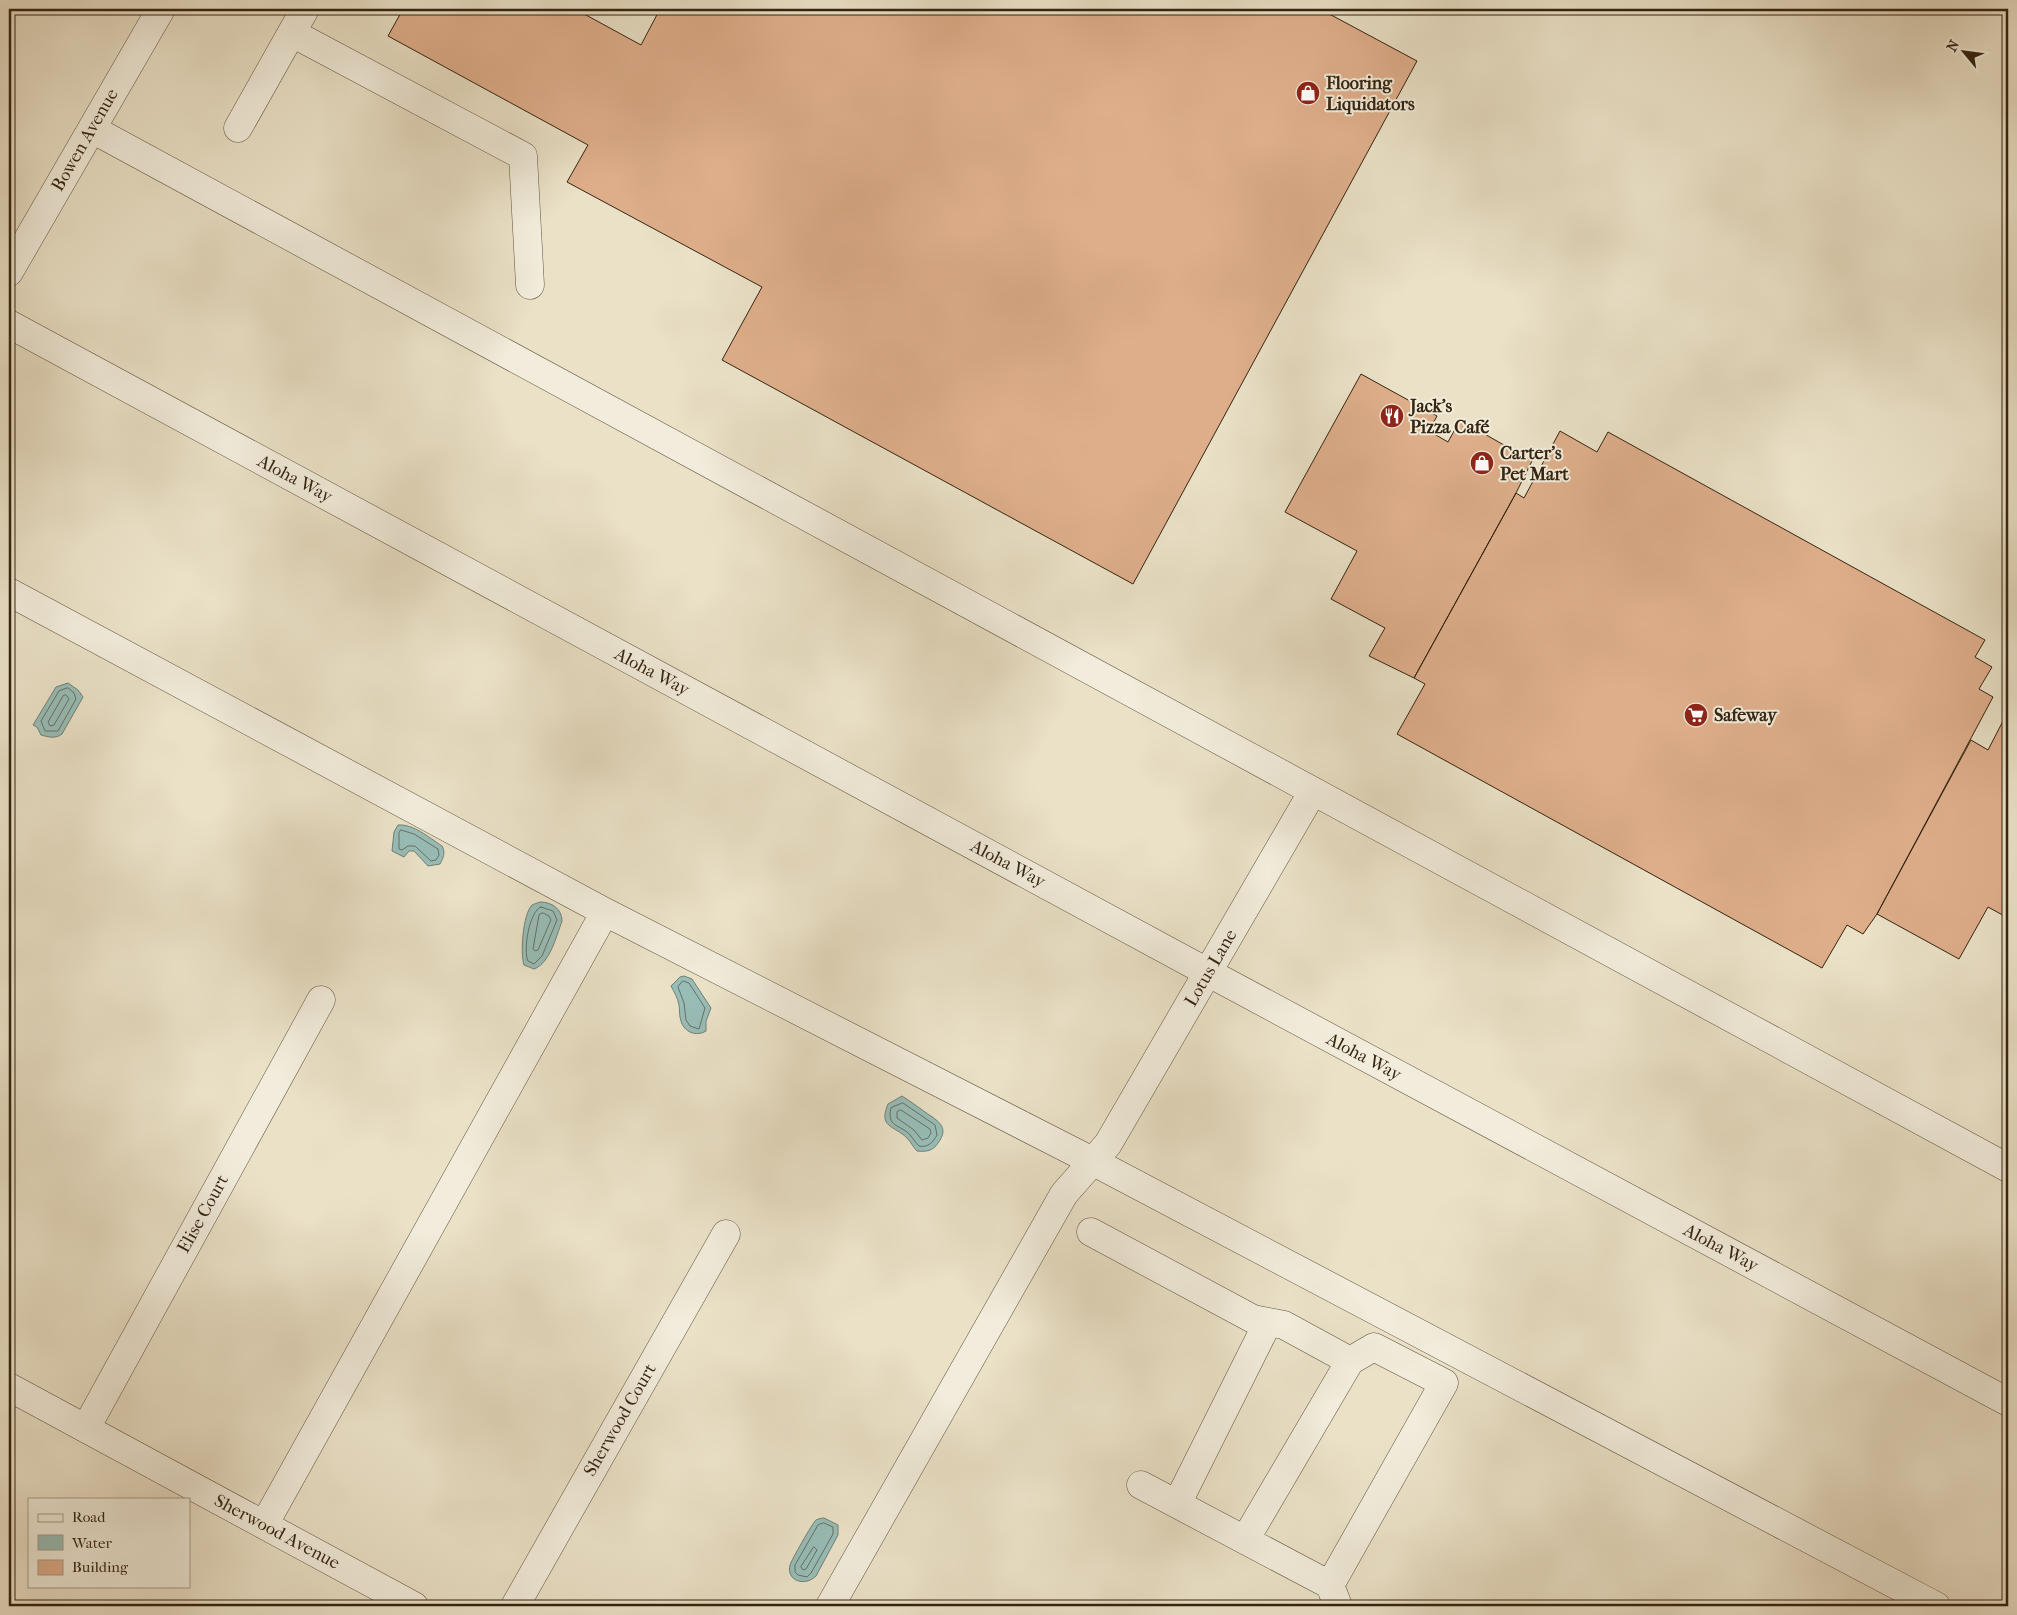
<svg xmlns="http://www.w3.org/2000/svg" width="2017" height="1615" font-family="'IM FELL French Canon',serif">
	<rect width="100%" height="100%" fill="#eae1c7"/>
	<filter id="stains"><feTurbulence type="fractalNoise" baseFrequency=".004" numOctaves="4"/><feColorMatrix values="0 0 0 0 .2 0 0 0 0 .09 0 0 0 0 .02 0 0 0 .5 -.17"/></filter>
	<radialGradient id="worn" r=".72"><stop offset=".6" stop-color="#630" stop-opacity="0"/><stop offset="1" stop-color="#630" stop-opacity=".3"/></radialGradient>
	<path fill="#98bdb7" stroke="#708074" d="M68,683L78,690L83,697L62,734C56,739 48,737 41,735L37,727L33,725L56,687Z
		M398,825C414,824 428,837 442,846C446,853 443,858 440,864L428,866L414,851H409L404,857L392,851L394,832Z
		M540,902C552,902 562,909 562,921C556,937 550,963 534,969L524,965C520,953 523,914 532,905C534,904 537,903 540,902Z
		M684,976L692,979L711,1008L706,1021V1031C696,1037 684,1032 681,1021C679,1016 680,1010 679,1005C678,998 674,992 671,986L680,977Z
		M902,1096C910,1101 918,1107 925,1112C938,1121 950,1127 938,1143C933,1151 926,1152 917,1151C913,1147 911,1142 907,1138C894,1125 878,1128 888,1104Z
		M824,1518L838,1525V1535L816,1576C805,1587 786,1581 790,1565C791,1561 813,1522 816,1520C818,1519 822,1518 824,1518Z"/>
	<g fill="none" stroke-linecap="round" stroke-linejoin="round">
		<path stroke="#667064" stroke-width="1" d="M68,688L74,693L76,699L58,731H45L41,721L59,691Z
			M66,695L69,699L54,725L50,726L48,722L63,696Z
			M401,830L414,834L438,849L439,855L436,860L431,861L415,846H408L402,850L399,849V833Z
			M541,907L553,911L557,920L542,956L534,964L528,961C523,951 529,911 541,907Z
			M543,913L549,916L551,920L538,950L535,951L533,949L539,915Z
			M683,981L689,983L705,1008L699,1029L690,1026L686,1020L684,1003L678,987Z
			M903,1103L935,1125L937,1135C933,1142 928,1148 919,1146C916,1143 914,1140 911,1136C901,1124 886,1128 891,1108Z
			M901,1110L930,1129L931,1133L928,1138L922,1140L914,1130L897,1118V1112Z
			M824,1523L833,1527V1534L811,1573L807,1577L798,1575L795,1572V1565L818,1525Z
			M814,1547L817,1550L806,1569L803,1570L801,1567Z"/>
	</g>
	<path fill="#deae8b" stroke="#342410" d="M403,9H575L641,45L660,9H1320L1417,61L1133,584L722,360L762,287L567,182L588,145L388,36Z
		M1361,374L1437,416L1429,431L1448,442L1460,420L1532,461L1516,493L1414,678L1369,656L1385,628L1331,599L1357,551L1285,512Z
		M1560,431L1597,452L1608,432L1985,640L1975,657L1992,667L1979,689L1993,697L1877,914L1863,934L1847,925L1822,968L1397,734L1425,684L1414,678L1516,493L1524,498Z
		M2003,721L2008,723V918L1988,907L1959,959L1877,914L1971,740L1988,750Z"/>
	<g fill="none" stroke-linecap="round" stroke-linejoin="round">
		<g stroke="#62533e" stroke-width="29">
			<path id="minor" d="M292,33L523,156L530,285
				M238,128L305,9
				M92,129L2008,1168
				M9,272L161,9
				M9,324L1209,973L2008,1402
				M9,592L605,912L1094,1162L1936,1606
				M1091,1232L1253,1319L1284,1325L1350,1361L1374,1347L1444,1383L1330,1585
				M9,1387L414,1606
				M86,1428L321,1000
				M1141,1485L1330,1585L1338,1606
				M1177,1504L1268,1322
				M264,1525L605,912
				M1245,1540L1350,1361
				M515,1606L726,1234
				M830,1606L1064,1194L1108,1144L1313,791"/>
		</g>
		<use href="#minor" stroke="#f1ecdb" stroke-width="28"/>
	</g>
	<defs>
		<g id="shop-disc" transform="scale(1.25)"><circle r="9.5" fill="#8f2418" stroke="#f1ecdb"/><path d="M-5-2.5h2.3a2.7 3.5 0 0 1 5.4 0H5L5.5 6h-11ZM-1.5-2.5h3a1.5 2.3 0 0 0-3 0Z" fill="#fff"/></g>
		<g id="restaurant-disc" transform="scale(1.25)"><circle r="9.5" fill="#8f2418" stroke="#f1ecdb"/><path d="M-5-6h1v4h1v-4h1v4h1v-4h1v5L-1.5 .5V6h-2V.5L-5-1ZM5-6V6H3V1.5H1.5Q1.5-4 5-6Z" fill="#fff"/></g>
		<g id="supermarket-disc" transform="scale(1.25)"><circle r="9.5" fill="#8f2418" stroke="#f1ecdb"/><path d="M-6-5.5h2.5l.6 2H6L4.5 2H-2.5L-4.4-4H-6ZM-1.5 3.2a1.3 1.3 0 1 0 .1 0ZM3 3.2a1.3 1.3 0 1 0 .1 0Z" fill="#fff"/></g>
	</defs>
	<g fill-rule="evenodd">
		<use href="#shop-disc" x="1308" y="93"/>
		<use href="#restaurant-disc" x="1392" y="416"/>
		<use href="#shop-disc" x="1482" y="463"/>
		<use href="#supermarket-disc" x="1696" y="715"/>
	</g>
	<g text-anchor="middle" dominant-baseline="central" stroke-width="4" stroke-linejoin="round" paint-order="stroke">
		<g font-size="18" font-weight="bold" fill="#342410" stroke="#f1ecdb" text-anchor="start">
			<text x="1326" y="83">Flooring<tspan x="1326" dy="21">Liquidators</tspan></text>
			<text x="1410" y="406">Jack's<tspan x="1410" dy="21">Pizza Café</tspan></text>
			<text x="1500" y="453">Carter's<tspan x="1500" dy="21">Pet Mart</tspan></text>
			<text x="1714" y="715">Safeway</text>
		</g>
		<g font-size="18" fill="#342410" stroke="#f1ecdb">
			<text transform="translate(85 140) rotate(-60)">Bowen Avenue</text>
			<text transform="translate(295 479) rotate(28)">Aloha Way</text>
			<text transform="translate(652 672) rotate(28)">Aloha Way</text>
			<text transform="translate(1008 864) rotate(28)">Aloha Way</text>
			<text transform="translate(1211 968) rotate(-60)">Lotus Lane</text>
			<text transform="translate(1364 1057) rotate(28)">Aloha Way</text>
			<text transform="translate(203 1214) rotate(-61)">Elise Court</text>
			<text transform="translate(1721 1248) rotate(28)">Aloha Way</text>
			<text transform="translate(620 1420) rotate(-60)">Sherwood Court</text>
			<text transform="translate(277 1532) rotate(28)">Sherwood Avenue</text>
		</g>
	</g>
	<rect width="2017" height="1615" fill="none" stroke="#eae1c7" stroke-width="30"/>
	<rect x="10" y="10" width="1997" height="1595" fill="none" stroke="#342410" stroke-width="2.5"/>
	<rect x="15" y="15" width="1987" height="1585" fill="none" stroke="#342410"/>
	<rect x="28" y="1498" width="162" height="90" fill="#f1ecdb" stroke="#a59c8a"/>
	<rect x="38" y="1514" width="25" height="8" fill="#f1ecdb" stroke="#a59c8a"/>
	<text x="72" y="1522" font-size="15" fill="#342410">Road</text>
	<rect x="38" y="1535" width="25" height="15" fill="#98bdb7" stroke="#a59c8a"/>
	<text x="72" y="1548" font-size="15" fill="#342410">Water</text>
	<rect x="38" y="1560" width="25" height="15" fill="#deae8b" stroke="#a59c8a"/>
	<text x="72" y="1572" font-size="15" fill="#342410">Building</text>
	<g transform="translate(1964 52) rotate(299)" stroke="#f1ecdb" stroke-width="4" paint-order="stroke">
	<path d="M0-4L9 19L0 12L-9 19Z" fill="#342410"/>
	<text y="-8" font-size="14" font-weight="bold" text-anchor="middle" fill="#342410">N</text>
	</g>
	<rect width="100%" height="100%" filter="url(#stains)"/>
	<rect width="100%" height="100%" fill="url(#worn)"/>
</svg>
